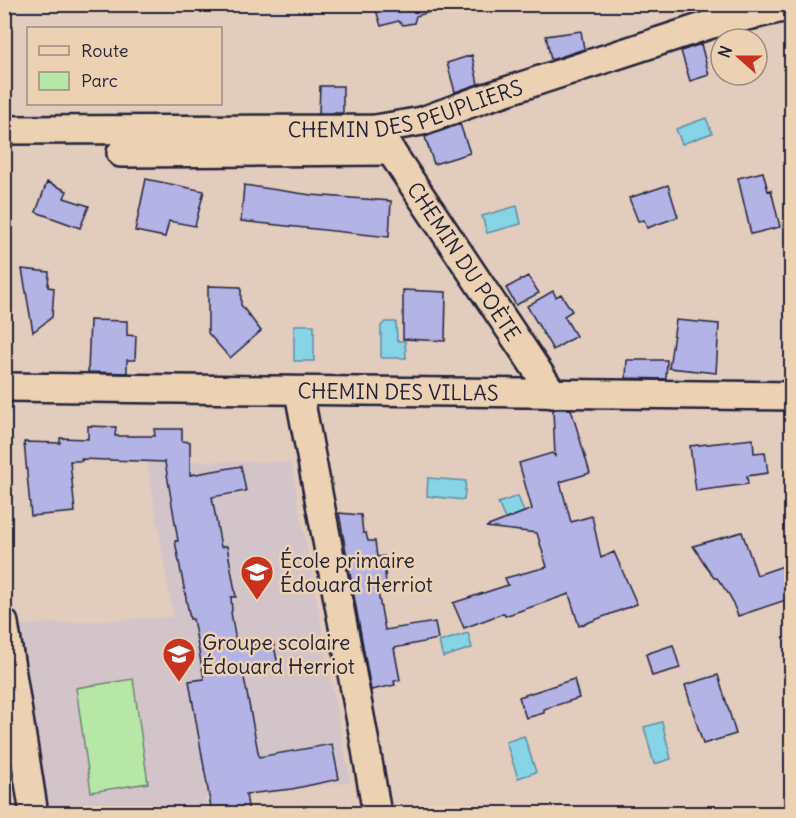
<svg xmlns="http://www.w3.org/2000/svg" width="796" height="818" font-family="Delius,sans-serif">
	<rect width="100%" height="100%" fill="#e1ccbd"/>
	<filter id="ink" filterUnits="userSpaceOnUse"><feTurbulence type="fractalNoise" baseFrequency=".0167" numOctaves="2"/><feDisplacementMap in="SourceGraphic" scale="12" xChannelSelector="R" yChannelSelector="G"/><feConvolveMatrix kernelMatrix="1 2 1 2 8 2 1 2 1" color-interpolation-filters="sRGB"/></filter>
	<g filter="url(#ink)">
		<path fill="#d3c4c9" d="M147,461L291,462L350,782L204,798L206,813H45L18,625L173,617Z"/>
		<path fill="#b6e7a7" stroke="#6c8471" stroke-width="1.5" d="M133,679L148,783L91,792L76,688Z"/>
		<path fill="#87d4e6" stroke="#5f8da2" stroke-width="1.5" d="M706,118L712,133L682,144L676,129Z
			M517,206L521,224L487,233L482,216Z
			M385,322H396L397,341H405L406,358H381V326Z
			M294,325H314V361H294Z
			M428,478L466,481L464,500L427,496Z
			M518,496L524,512L505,519L498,503Z
			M468,633L472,648L443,657L439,642Z
			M662,722L671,759L654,764L644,727Z
			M524,736L536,772L518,778L506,742Z"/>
		<path fill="#b3b3e5" stroke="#22223b" stroke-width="1.5" d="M374,4H436L437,10L416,16L414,23L403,25L398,21L381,26Z
			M581,31L584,49L551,60L546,36Z
			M701,44L709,75L690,81L681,51Z
			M472,55L478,84L455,92L447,63Z
			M320,86H343V113H319Z
			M460,124L470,153L434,164L425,137Z
			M763,172L768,191L771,190L780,227L751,234L738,178Z
			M146,179L204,191L195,226L169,221L165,237L135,231Z
			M47,182L67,191L64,198L89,206L80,228L36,212Z
			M244,185L311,195L391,201L389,237L241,221Z
			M668,185L678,217L647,228L644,220L638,221L629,198Z
			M22,269L49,272L48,287L54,288L52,317L33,332Z
			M528,276L539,293L516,305L506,288Z
			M208,286L241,287V305L261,331L230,358L208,333Z
			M403,290L446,292L445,341L403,339Z
			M553,291L556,297L561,294L572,311L564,316L576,336L553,350L527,306Z
			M90,320L127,321V335L136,336L135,360H127V373L88,372Z
			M676,320L719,324L716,373L669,368Z
			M627,360H667L666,379L626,378Z
			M556,409H571L590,473L560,482L571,522L592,516L601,558L614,552L637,604L579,626L569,594L505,616L504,613L464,628L453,603L508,585L505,578L547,567L537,533L486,527L532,509L519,463L552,453L555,456L553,410Z
			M88,426L116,427L115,436H155L154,429H182V441L190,442V475L241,466L246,491L212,497L221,547L227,546L236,597H231L232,611L231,612L237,648L273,642L276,655L278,666L243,672L259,757L332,744L339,779L292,789L246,794L249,813H212L189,681L204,679L193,619H190L175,541H178L165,462L81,459L82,461H70L75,512L31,516L24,442L60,443V438L88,439Z
			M753,439L754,453L765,452L768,473L747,476L748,484L696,491L690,446Z
			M339,513L361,515L363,533H366L368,541H375L377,557L384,556L386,586L377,587L385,630L435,622L438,639L394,648L400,680L394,681L395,685L371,690Z
			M742,532L757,575L792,563V598L738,616L730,596L717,578H714L693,546Z
			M673,645L680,668L652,676L646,654Z
			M718,675L736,734L703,744L685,685Z
			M574,679L579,698L544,709V713L526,718L519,697Z"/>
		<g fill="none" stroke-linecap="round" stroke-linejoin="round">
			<g stroke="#22223b" stroke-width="32">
				<g id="minor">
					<path id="s1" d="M376,129L553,394"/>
					<path id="s2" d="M4,130L376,129L422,121L485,98L712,24L792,6"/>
					<path d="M121,153L391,151"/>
					<path id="s3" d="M4,387L792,396"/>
					<path d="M299,392L363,732L377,814"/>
					<path d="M4,623L34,814"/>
				</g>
			</g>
			<use href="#minor" stroke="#ecd2b3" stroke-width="27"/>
		</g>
	</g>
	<defs>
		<g id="school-pin" transform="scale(1.725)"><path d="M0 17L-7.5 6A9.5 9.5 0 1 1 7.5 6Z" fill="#c8321e" stroke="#ecd2b3"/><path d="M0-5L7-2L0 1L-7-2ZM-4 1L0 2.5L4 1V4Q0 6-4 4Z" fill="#fff"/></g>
	</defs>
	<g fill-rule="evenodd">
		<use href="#school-pin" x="257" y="572"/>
		<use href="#school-pin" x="179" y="654"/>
	</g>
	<g text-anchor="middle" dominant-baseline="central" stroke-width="5" stroke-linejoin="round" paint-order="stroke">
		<g font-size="21" fill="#22223b" stroke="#ecd2b3">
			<text stroke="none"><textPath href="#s2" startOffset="404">CHEMIN DES PEUPLIERS</textPath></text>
			<text stroke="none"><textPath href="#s1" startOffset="159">CHEMIN DU POÈTE</textPath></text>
			<text stroke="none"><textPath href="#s3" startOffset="394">CHEMIN DES VILLAS</textPath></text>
		</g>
		<g font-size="21" fill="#22223b" stroke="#ecd2b3" text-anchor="start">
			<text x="280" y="560">École primaire<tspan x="280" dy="24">Édouard Herriot</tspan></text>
			<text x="202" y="642">Groupe scolaire<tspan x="202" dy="24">Édouard Herriot</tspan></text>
		</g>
	</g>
	<rect width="796" height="818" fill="none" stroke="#ecd2b3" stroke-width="24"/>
	<rect x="12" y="12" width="772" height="794" fill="none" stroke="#22223b" stroke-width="2" filter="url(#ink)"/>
	<rect x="27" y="27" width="195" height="78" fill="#ecd2b3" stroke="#9b8c83" stroke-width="1.5"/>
	<rect x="39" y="46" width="30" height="9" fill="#ecd2b3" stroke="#9b8c83" stroke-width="1.5"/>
	<text x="81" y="57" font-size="18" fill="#22223b">Route</text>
	<rect x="39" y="72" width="30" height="18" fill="#b6e7a7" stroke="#9b8c83" stroke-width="1.5"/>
	<text x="81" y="87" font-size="18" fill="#22223b">Parc</text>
	<g transform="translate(739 57) rotate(291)"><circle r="28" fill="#ecd2b3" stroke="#9b8c83" stroke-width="1.5"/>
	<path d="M0-4.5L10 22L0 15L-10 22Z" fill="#c8321e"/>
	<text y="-9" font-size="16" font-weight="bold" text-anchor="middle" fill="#22223b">N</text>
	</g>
</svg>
